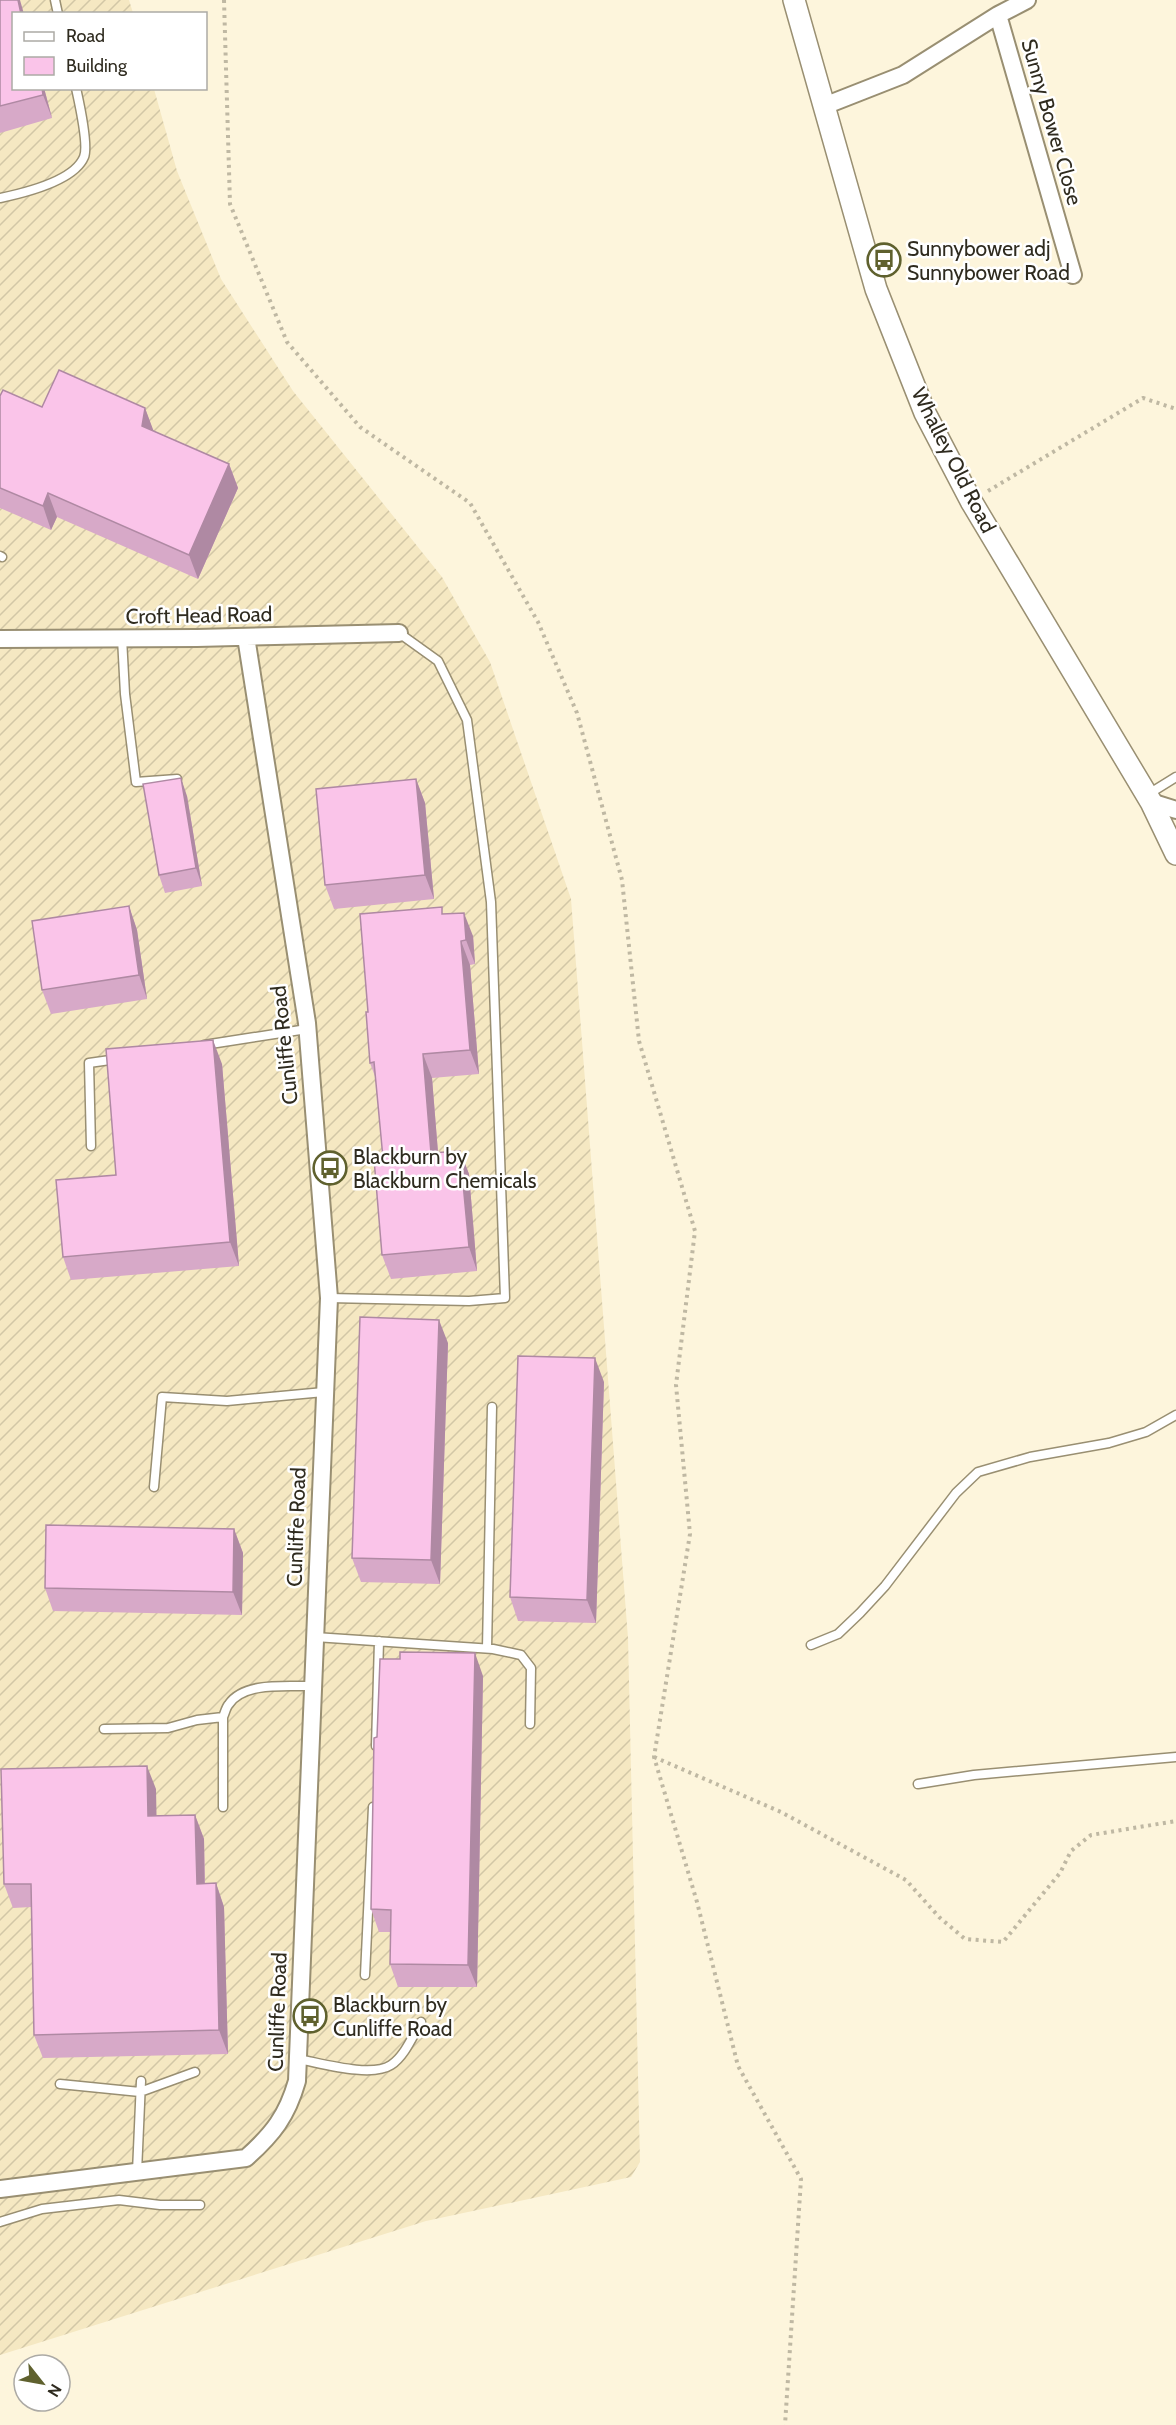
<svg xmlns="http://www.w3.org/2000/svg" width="1176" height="2425" font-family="Cabin,sans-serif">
	<defs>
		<pattern id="industrial-furrows" width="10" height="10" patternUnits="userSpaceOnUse" patternTransform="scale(1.5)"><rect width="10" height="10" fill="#f5e8c2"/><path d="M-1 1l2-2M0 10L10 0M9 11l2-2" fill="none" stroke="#d2c7a6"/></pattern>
	</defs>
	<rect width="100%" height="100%" fill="#fdf5dc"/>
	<path fill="url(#industrial-furrows)" d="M0,0H129L133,13L14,14V88L154,89L177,171L221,279L293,391L442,577L490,662L571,899L628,1638L640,2162L631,2177L426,2221L0,2355Z"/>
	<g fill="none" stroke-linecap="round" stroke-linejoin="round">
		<g stroke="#998f72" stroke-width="11">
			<path id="service" d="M55,0L58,14
				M0,198C24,193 74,181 84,157C89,145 79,102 76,88
				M0,556L2,557
				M122,638L125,694L136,782L177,779
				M1147,795L1176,777
				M204,1045L307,1029
				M91,1146L89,1063L117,1059
				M329,1298L469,1301L505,1298L491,902L467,720L438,661L399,633
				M154,1487L162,1397L227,1401L324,1392
				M315,1637L493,1649L521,1655L531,1668L530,1724
				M811,1645L838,1634L860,1613L885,1586L956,1493L978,1472L1030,1457L1109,1443L1146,1432L1176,1415
				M487,1648L492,1407
				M104,1729L168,1728L197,1720L223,1717
				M376,1746L379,1641
				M918,1784L974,1775L1176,1757
				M223,1807V1717C225,1713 226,1707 229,1704C245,1681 288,1687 313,1686
				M365,1975L373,1807
				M298,2059C321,2063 371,2078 391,2065C405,2056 413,2035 421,2022
				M60,2084L140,2092L195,2072
				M137,2172L141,2081
				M0,2222L42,2209L119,2200L160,2205H200"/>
		</g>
		<g stroke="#998f72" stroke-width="20">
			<path id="minor" d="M998,15L1073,275
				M824,106L903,75L998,15L1027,0
				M0,639L197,638L399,633
				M1151,802L1176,810
				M0,2189L246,2158C273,2134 287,2116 297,2081L329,1298L307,1023L246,637"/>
		</g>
		<g stroke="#998f72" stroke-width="24">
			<path id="tertiary" d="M794,0L876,289L925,413L971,501L1151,802L1176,854"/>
		</g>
		<path stroke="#bfb8a3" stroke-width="4" stroke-dasharray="3 4.5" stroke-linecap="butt" d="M224,0L230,204L287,342L360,427L470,503L538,622L577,713L622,880L639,1041L695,1231L676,1385L690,1534L654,1757L697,1902L738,2066L801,2179L785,2425
			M988,491L1143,398L1176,409
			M654,1757L781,1812L906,1880L939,1917L965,1939L1003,1942L1060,1873L1071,1851L1091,1835L1176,1821"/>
		<use href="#service" stroke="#fff" stroke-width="8"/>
		<use href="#minor" stroke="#fff" stroke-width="16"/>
		<use href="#tertiary" stroke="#fff" stroke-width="21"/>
	</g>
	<path fill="#d7a9c8" d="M0,0L14,88H44L52,118L0,133Z
		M0,396L42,407L145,408L153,431L229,464L238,488L198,579L57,517L51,530L0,508Z
		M416,779L425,803L434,899L334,909L325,885Z
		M187,796L202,886L165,893L159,875Z
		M129,906L137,930L147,999L51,1014L42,990Z
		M444,914L473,936L475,964L470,965L479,1074L432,1078L438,1153L460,1151L469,1174L477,1271L391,1279L382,1255L383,1158L376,1079L370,1063L368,1012Z
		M222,1064L239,1266L71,1280L63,1257L116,1175Z
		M448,1343L440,1584L361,1582L352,1558Z
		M604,1382L596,1623L518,1621L510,1597Z
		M234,1529L243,1553L242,1615L53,1611L45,1588Z
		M483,1676L477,1987H398L390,1964L391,1932H379L371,1909L377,1737Z
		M156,1789V1816L195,1815L204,1839L205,1884L216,1883L224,1907L228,2054L43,2058L34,2035L31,1907L13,1908L4,1884Z"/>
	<path fill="#af89a3" d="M18,0H20L24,14H21Z
		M42,88H44L52,118L43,95Z
		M145,408L154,432L142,426Z
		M229,464L238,488L198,579L189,555Z
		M48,493L57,517L51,530L43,506Z
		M181,778L187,796L202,886L196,868Z
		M416,779L425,803L434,899L425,875Z
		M129,906L137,930L147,999L139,975Z
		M464,913L473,936L475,964L466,940Z
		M461,941L470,965L479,1074L470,1050Z
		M213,1040L222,1064L239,1266L230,1242Z
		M423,1054L432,1078L440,1177L431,1153Z
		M460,1151L469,1174L477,1271L469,1247Z
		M439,1320L448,1343L440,1584L431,1560Z
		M595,1358L604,1382L596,1623L587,1600Z
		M234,1529L243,1553L242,1615L233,1592Z
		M475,1653L483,1676L477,1987L468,1965Z
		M147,1766L156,1789L157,1840L148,1816Z
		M195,1815L204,1839L205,1908L197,1884Z
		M216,1883L224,1907L228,2054L219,2030Z"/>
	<path fill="#fac4e9" stroke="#af89a3" stroke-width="1.5" d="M0,0H18L21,14H14V88H42L43,95L0,106Z
		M59,370L145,408L142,426L229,464L189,555L48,493L43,506L0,488V396L3,390L42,407Z
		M181,778L196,868L159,875L143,784Z
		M416,779L425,875L325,885L316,789Z
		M129,906L139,975L42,990L32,921Z
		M442,907V914L464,913L466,940L461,941L470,1050L423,1054L431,1153L460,1151L469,1247L382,1255L374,1159L383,1158L374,1062L370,1063L366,1012H368L360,914Z
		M213,1040L230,1242L63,1257L56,1180L116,1175L106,1049Z
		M360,1317L439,1320L431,1560L352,1558Z
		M518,1356L595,1358L587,1600L510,1597Z
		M46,1525L234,1529L233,1592L45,1588Z
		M400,1652L475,1653L468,1965L390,1964L391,1910L371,1909L374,1738L377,1737L380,1659H400Z
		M147,1766L148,1816L195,1815L197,1884L216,1883L219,2030L34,2035L31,1884H4L1,1769Z"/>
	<defs>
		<g id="bus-ring" transform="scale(1.725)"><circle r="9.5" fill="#fff" stroke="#5f612e" stroke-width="1.5"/><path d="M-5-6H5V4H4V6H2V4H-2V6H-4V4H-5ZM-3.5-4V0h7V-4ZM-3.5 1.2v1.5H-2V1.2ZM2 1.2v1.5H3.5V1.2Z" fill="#5f612e"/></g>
	</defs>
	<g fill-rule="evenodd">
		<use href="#bus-ring" x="884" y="260"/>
		<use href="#bus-ring" x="330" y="1168"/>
		<use href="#bus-ring" x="310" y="2016"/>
	</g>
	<g text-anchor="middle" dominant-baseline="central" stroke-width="5" stroke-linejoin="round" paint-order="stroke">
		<g font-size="21" fill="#2f2b1f" stroke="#fff">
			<text transform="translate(1052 122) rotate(74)">Sunny Bower Close</text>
			<text transform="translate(954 460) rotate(63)">Whalley Old Road</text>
			<text transform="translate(199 615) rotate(-1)">Croft Head Road</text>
			<text transform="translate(284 1045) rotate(-96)">Cunliffe Road</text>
			<text transform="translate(296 1527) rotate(-88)">Cunliffe Road</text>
			<text transform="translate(277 2012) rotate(-88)">Cunliffe Road</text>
		</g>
		<g font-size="21" fill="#2f2b1f" stroke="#fff" text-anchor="start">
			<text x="907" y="248">Sunnybower adj<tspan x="907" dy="24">Sunnybower Road</tspan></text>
			<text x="353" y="1156">Blackburn by<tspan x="353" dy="24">Blackburn Chemicals</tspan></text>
			<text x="333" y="2004">Blackburn by<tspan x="333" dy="24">Cunliffe Road</tspan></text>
		</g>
	</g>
	<rect x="12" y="12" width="195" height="78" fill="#ffffff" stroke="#acaaa5" stroke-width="1.5"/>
	<rect x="24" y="32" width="30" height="9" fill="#ffffff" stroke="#acaaa5" stroke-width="1.5"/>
	<text x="66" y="42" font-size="18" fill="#2f2b1f">Road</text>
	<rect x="24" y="57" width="30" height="18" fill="#fac4e9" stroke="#acaaa5" stroke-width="1.5"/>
	<text x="66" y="72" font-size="18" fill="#2f2b1f">Building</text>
	<g transform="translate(42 2383) rotate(121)"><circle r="28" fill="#ffffff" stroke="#acaaa5" stroke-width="1.5"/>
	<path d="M0-4.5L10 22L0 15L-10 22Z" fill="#5f612e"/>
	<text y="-9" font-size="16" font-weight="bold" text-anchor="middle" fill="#2f2b1f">N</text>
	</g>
</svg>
